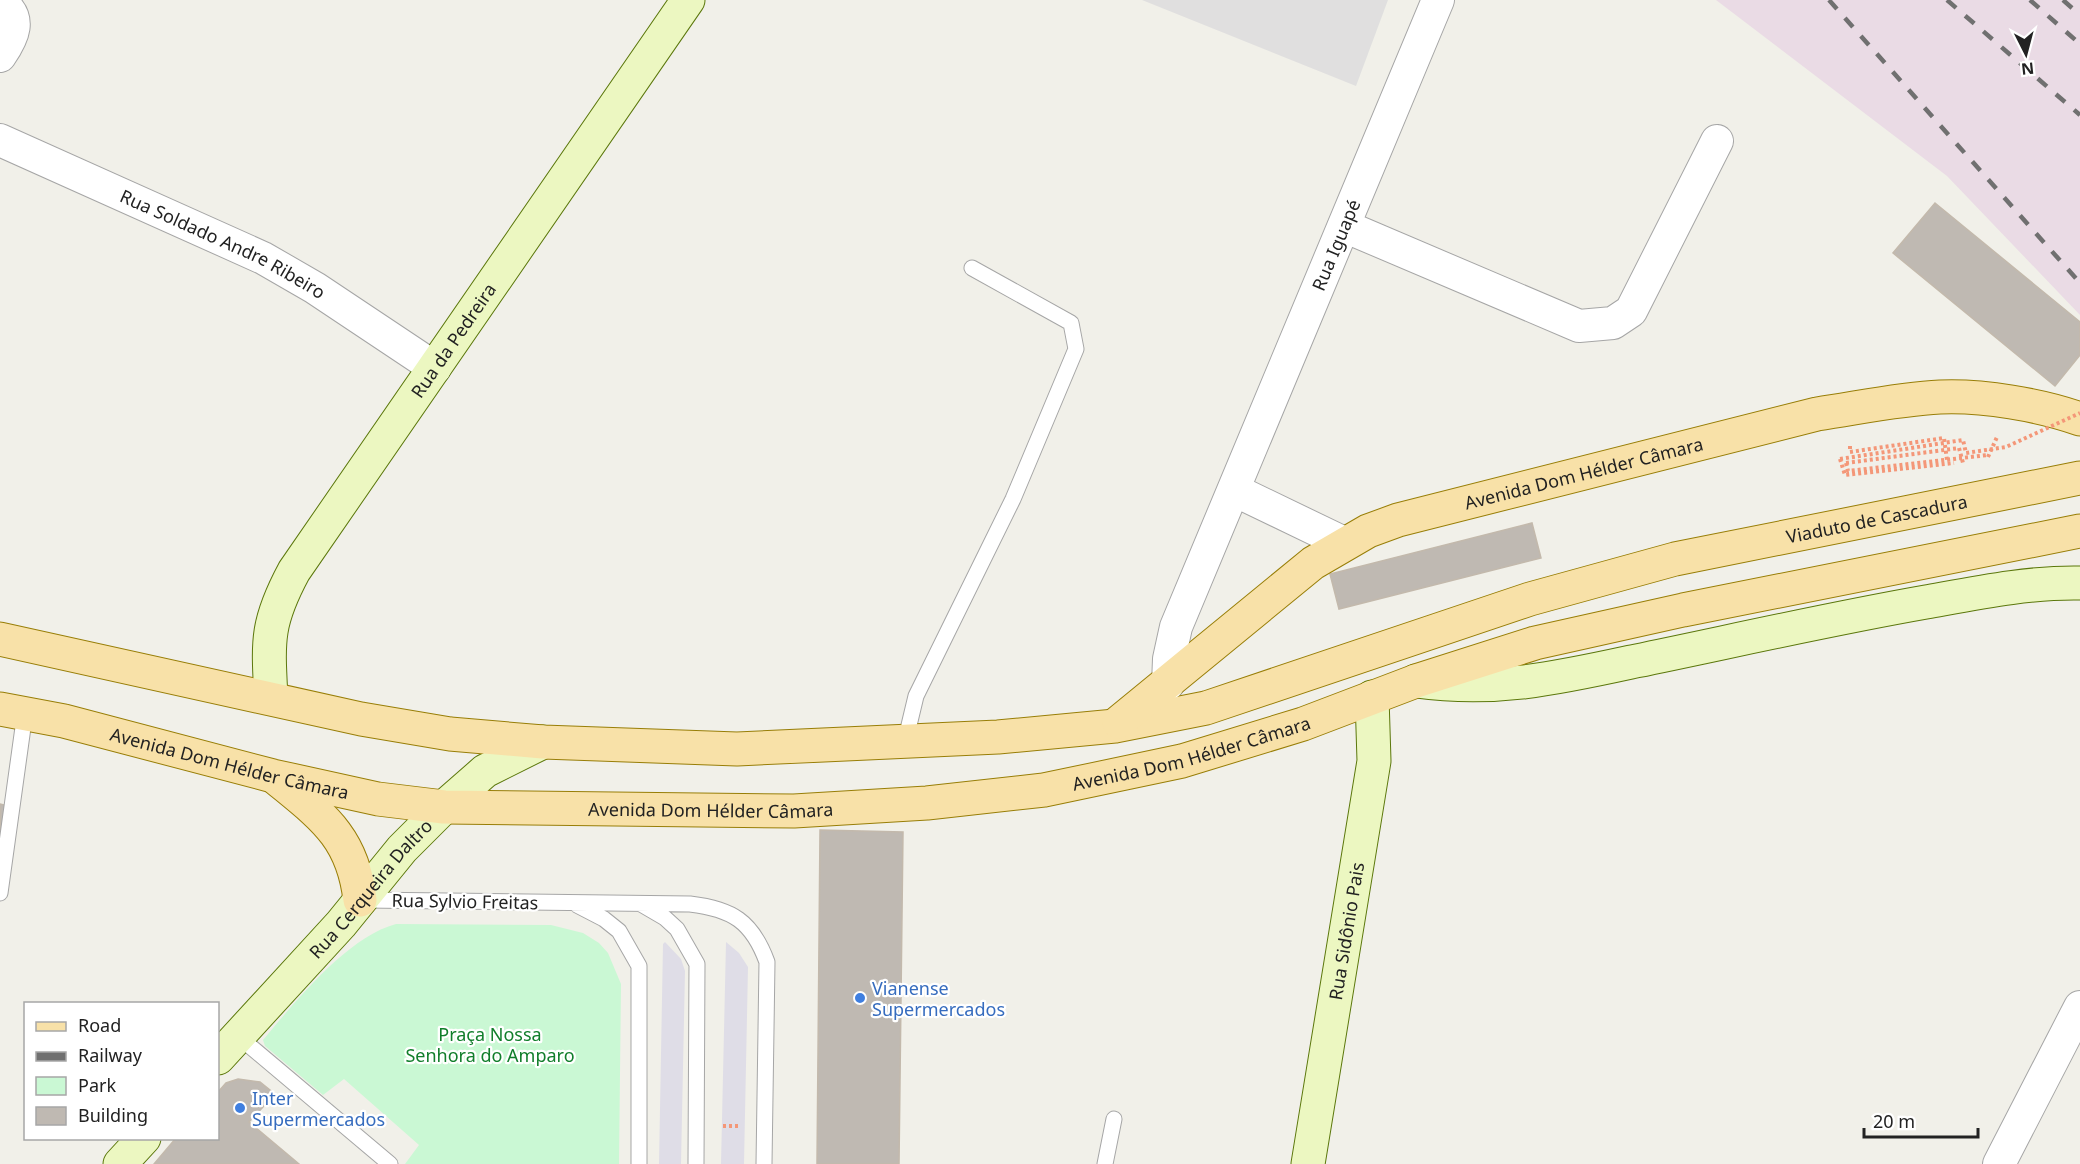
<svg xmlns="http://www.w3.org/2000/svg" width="2080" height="1164" font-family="'Noto Sans',sans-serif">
	<rect width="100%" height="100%" fill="#f1f0e9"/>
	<path fill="#e0dfdf" d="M1142,0H1388L1356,86Z"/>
	<path fill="#eadbe5" d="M1716,0H2080V315L1947,176Z"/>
	<path fill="#caf8d4" d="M396,924L551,925L583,933L599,943L608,953L621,984L619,1164H405L419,1145L344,1079L323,1095L265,1046L263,1040C295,1002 347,937 396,924Z"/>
	<path fill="#dfdde7" d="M665,942L681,959L685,971L681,1164H659L663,944Z
		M726,942L739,953L748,967L744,1164H721Z"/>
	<path fill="#bfb9b2" stroke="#c3b9ac" stroke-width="1.5" d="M1935,203L2080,322V355L2055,386L1893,253Z
		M1532,523L1541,558L1339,609L1330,574Z
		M0,804L8,806L0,862Z
		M820,830L903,832L899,1164H817Z
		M238,1079L260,1082L275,1094L249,1122L299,1164H154L176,1138H218V1092L226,1083Z"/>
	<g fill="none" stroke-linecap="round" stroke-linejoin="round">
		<g stroke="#a6a6a6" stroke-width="17">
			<path id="lane" d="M905,742L916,696L1013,499L1076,349L1071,323L972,268
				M0,893L25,713
				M364,900L690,904C732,909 752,921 767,962L764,1164
				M641,904L665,918L677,929L697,964L696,1164
				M577,905L604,919L619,931L639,966V1164
				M238,1036L390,1164
				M1105,1164L1114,1119"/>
		</g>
		<g stroke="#a6a6a6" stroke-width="34">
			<g id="street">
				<path d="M0,2C23,18 13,37 0,56"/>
				<path id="s1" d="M0,140L263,258L315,288L435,368"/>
				<path d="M1344,226L1579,326L1613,323L1631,311L1717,141"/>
				<path d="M1234,490L1344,543"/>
				<path id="s2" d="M1168,684L1169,659L1176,627L1438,0"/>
				<path d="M1999,1164L2080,1007"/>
			</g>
		</g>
		<g stroke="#5b770b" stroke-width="35">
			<g id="secondary">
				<path d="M1416,681C1497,692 1558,678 1636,661C1733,641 1829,619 1926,602C1976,593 2029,582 2080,583"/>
				<path id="s3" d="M271,698C268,641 266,623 294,571L688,0"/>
				<path id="s4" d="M218,1058L341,924L402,849L444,807L485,771L543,742"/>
				<path d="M120,1164L144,1138"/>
				<path id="s5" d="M1308,1164L1374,761L1372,697"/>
			</g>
		</g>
		<g stroke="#987e07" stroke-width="35">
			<g id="primary">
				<path id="s6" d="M0,639L361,719L450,734L543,742L737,749L998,737L1115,726L1206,708L1530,599L1675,559L2080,478"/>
				<path id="s7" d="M0,709L64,721L273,776L378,799L444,807L794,811L927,803L1044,790L1182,761L1303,724L1416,681L1535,643L1683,610L2080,531"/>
				<path id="s8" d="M1119,722L1313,563L1368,531L1398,520L1817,414C1858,408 1899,399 1940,397C1982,395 2041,405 2080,419"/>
				<path d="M277,779C322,816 353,837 360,900"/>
			</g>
		</g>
		<path stroke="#f49778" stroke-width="4" stroke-dasharray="3 3" stroke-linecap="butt" d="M1850,446V452L1944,438L1947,460
			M1988,457L1997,437
			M1840,459L1845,475L1954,463
			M1846,463L1848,471L1988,455
			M723,1126H740"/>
		<use href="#lane" stroke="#fff" stroke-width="15"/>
		<use href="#street" stroke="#fff" stroke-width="32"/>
		<use href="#secondary" stroke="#ecf7c1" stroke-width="33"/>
		<use href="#primary" stroke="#f8e1a8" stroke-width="33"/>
		<path stroke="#707070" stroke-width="4.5" stroke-dasharray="12 12" stroke-linecap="butt" d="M1829,0L2080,283
			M1947,0L2080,115
			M2030,0L2080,44
			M2063,0L2080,15"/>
		<path stroke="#f49778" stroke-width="4" stroke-dasharray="3 3" stroke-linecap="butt" d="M1840,459L1963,440L1966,453L2006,447L2080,413
			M1846,463L1959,448L1963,463"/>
	</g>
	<g fill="#3f7fe0" stroke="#fff" stroke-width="2">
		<circle cx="860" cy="998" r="6"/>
		<circle cx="240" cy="1108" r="6"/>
	</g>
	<g text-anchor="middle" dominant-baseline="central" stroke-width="4.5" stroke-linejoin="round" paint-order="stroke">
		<g font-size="18" fill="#222" stroke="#fff">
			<text stroke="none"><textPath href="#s1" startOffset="246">Rua Soldado Andre Ribeiro</textPath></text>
			<text stroke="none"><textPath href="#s2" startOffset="472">Rua Iguapé</textPath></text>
			<text stroke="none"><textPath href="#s3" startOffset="412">Rua da Pedreira</textPath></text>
			<text stroke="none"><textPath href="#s8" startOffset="538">Avenida Dom Hélder Câmara</textPath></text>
			<text stroke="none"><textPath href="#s6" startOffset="1917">Viaduto de Cascadura</textPath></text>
			<text stroke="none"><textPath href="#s7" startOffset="1208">Avenida Dom Hélder Câmara</textPath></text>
			<text stroke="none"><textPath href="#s7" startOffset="236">Avenida Dom Hélder Câmara</textPath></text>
			<text stroke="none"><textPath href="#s7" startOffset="722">Avenida Dom Hélder Câmara</textPath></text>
			<text stroke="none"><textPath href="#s4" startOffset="228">Rua Cerqueira Daltro</textPath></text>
			<text transform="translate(465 901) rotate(1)">Rua Sylvio Freitas</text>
			<text stroke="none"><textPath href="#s5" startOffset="236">Rua Sidônio Pais</textPath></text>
		</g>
		<g font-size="18" fill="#366cbe" stroke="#fff" text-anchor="start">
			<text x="872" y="988">Vianense<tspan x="872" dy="21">Supermercados</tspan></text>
			<text x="252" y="1098">Inter<tspan x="252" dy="21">Supermercados</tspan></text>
		</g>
		<g font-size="18" fill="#117e2b" stroke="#fff">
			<text x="490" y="1034">Praça Nossa<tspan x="490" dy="21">Senhora do Amparo</tspan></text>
		</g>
	</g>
	<rect x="24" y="1002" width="195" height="138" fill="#ffffff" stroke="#a7a7a7" stroke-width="1.5"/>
	<rect x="36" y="1022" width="30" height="9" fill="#f8e1a8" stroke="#a7a7a7" stroke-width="1.5"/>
	<text x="78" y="1032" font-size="18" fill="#222222">Road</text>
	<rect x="36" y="1052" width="30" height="9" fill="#707070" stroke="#a7a7a7" stroke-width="1.5"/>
	<text x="78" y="1062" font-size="18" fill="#222222">Railway</text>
	<rect x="36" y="1077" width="30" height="18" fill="#caf8d4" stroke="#a7a7a7" stroke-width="1.5"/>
	<text x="78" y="1092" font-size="18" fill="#222222">Park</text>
	<rect x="36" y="1107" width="30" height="18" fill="#bfb9b2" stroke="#a7a7a7" stroke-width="1.5"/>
	<text x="78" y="1122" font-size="18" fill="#222222">Building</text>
	<g transform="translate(2026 54) rotate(174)" stroke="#ffffff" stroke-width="4.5" paint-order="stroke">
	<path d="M0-4.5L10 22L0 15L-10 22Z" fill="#222222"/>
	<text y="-9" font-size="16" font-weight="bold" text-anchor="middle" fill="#222222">N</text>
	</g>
	<path d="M1864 1128v9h114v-9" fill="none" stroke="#222222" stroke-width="3"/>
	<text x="1873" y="1128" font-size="18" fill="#222222" stroke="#ffffff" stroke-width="4.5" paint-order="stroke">20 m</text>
</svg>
